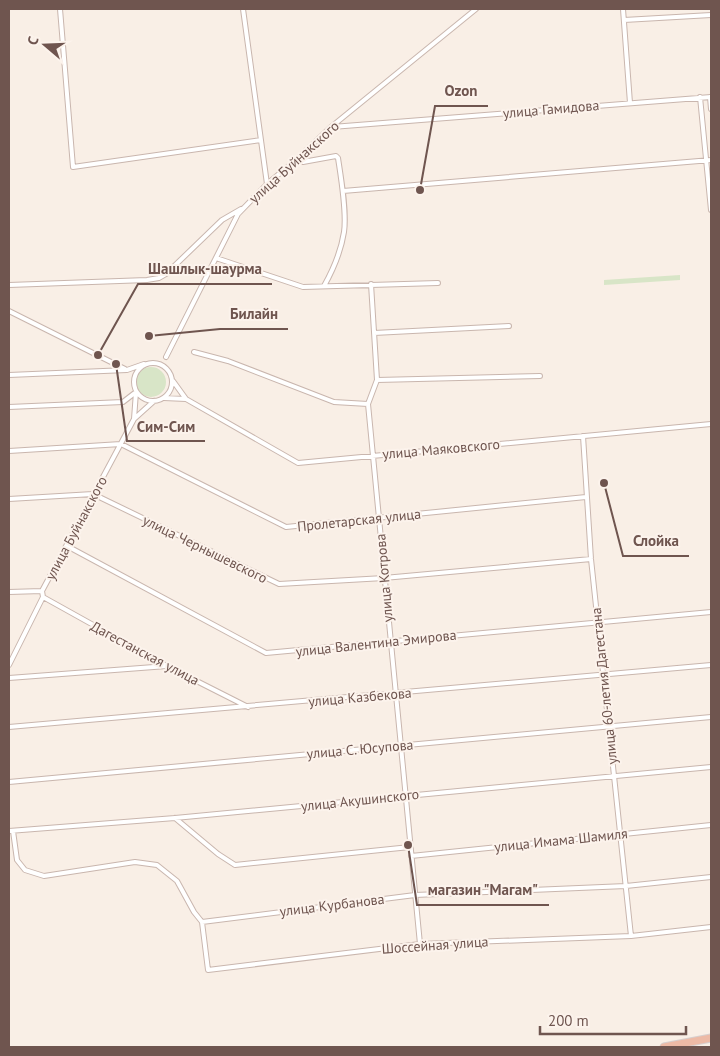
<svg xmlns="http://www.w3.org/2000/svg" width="720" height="1056" font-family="'PT Sans',sans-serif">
	<rect width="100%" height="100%" fill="#f9efe6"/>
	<path fill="#d8e5c7" d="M680,275V280L604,285V280Z
		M136 382a15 15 0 1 1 30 0a15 15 0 1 1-30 0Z"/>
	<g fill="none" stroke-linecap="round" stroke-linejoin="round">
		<g stroke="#c9b6ae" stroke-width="6">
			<path id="minor" d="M60,9L73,167L261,140
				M243,9L267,184
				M623,9L630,103
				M624,20L711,15
				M700,97L711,210
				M710,97L711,109
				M332,127L711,97
				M297,159L303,162L336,156L338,158C341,178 347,212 344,232C341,251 333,270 324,286
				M343,191L711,160
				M216,258L303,287L438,283
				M371,284L377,380L368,404L420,944
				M9,285L147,280L159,278L166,274L222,220L241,209
				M9,311L125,369
				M374,333L509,326
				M194,352L228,361L334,402L368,404
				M166,357L238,214L267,184L297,159L331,127L476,9
				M134 382a19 19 0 1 1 38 0a19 19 0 1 1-38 0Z
				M9,375L127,370L144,364
				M377,380L540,376
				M164,398L186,399L173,381
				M186,399L298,463L711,424
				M9,407L123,402L136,392
				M134,419L154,401
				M583,436L591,559L631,936
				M9,451L121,444L286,527L586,497
				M9,499L93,494L279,584L384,578L591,559
				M67,546L266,653L711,612
				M9,592L42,591
				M43,597L167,666L248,707
				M9,665L43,597L42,591L134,419L136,392
				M9,678L167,666
				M9,727L711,665
				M9,782L711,717
				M175,818L218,854L235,865L410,847
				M9,831L175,818L711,767
				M13,831L17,860L25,870L44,876L135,862L157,865L177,881L194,912L202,922L415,895L626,886L711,877
				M411,856L711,825
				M202,922L208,970L420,944L631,936L711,927"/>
		</g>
		<g stroke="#d7cfce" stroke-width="9">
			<path id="trunk" d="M664,1047L711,1038"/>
		</g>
		<use href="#minor" stroke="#fff" stroke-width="4"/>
		<use href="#trunk" stroke="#edbaa6" stroke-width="7"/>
	</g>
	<g text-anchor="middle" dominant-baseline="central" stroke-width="4" stroke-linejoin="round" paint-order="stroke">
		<g font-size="14" fill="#6f554f" stroke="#fcf3ec">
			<text transform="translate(551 109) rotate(-5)">улица Гамидова</text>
			<text transform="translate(294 162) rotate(-42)">улица Буйнакского</text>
			<text transform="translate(441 449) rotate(-5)">улица Маяковского</text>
			<text transform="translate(359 520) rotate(-6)">Пролетарская улица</text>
			<text transform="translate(76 528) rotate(-62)">улица Буйнакского</text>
			<text transform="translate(205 549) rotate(26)">улица Чернышевского</text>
			<text transform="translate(384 578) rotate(-95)">улица Котрова</text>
			<text transform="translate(376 643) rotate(-6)">улица Валентина Эмирова</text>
			<text transform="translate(145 653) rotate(28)">Дагестанская улица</text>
			<text transform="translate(604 686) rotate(-96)">улица 60-летия Дагестана</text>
			<text transform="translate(360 697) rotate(-5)">улица Казбекова</text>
			<text transform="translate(360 749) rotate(-5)">улица С. Юсупова</text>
			<text transform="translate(360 800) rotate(-6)">улица Акушинского</text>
			<text transform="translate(561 840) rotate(-6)">улица Имама Шамиля</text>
			<text transform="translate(332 905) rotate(-7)">улица Курбанова</text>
			<text transform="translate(435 945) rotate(-4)">Шоссейная улица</text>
		</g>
	</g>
	<path fill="none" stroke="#6f554f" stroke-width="2" d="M420 190L435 106H488M98 355L138 284H272M149 336L220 329H288M116 364L127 441H205M604 483L623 556H689M408 845L417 905H549"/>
	<g fill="#6f554f" stroke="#fcf3ec" stroke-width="2">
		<circle cx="420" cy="190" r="5"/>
		<circle cx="98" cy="355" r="5"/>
		<circle cx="149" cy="336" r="5"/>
		<circle cx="116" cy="364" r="5"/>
		<circle cx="604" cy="483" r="5"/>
		<circle cx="408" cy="845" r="5"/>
	</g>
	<g font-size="15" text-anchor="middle" font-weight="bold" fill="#6f554f" stroke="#fcf3ec" stroke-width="4" stroke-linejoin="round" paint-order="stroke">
		<text x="461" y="96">Ozon</text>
		<text x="205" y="274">Шашлык-шаурма</text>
		<text x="254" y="319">Билайн</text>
		<text x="166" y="432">Сим-Сим</text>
		<text x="656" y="546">Слойка</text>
		<text x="483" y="895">магазин "Магам"</text>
	</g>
	<rect width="720" height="1056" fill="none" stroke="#6f554f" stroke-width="20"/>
	<g transform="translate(45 45) rotate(289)" stroke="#fcf3ec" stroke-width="4" paint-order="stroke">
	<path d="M0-4L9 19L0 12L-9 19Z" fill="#6f554f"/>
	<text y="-8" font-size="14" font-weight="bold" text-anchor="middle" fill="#6f554f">С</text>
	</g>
	<path d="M540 1026v8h146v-8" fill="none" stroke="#6f554f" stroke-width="2.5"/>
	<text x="548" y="1026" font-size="15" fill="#6f554f" stroke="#fcf3ec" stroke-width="4" paint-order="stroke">200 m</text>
</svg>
